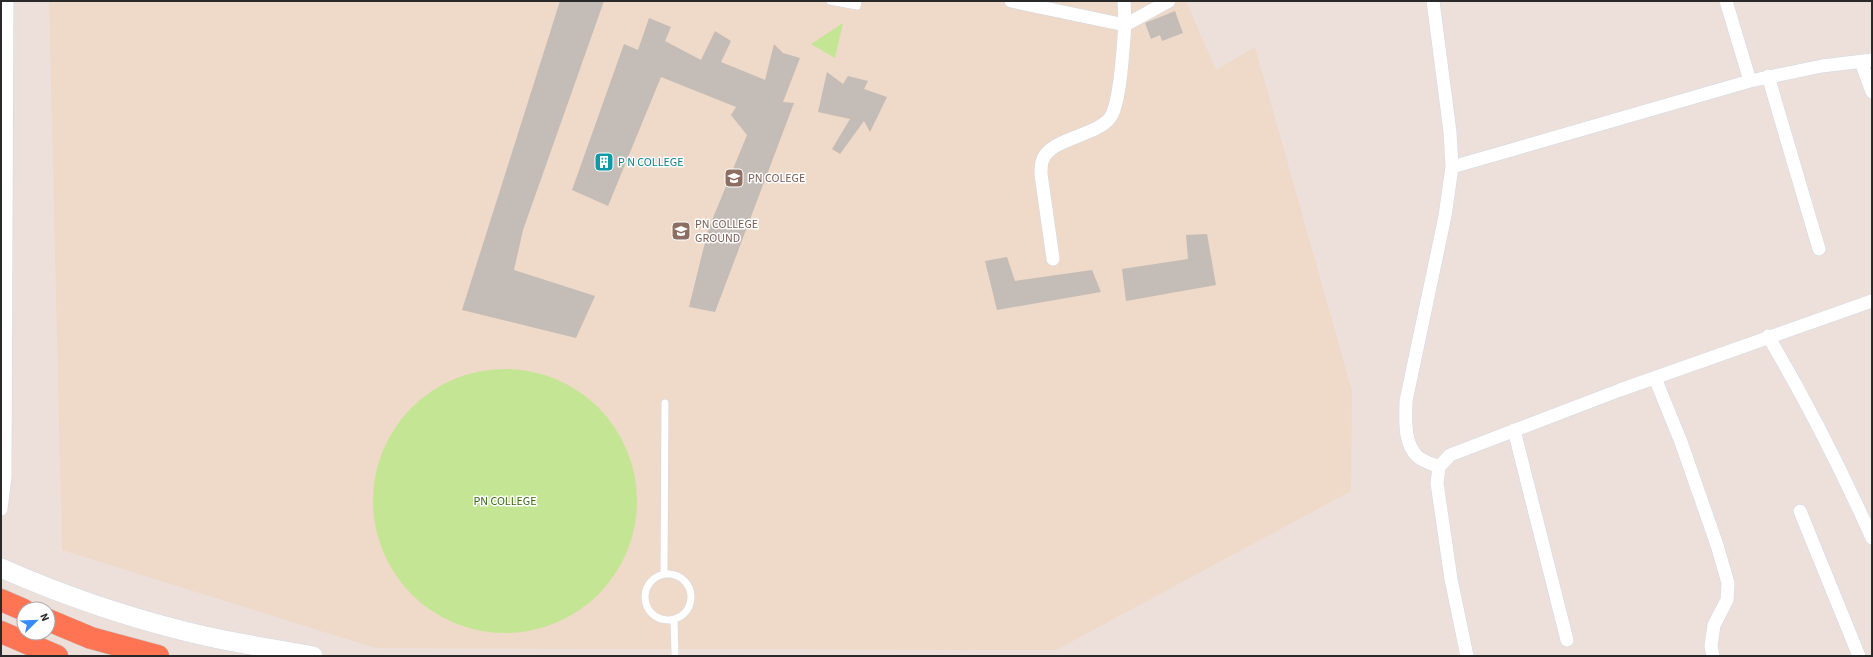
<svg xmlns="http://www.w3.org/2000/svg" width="1873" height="657" font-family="'Source Sans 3',sans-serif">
	<rect width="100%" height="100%" fill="#ede0da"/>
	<path fill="#efd9c9" d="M49,1H1186L1216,70L1255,47L1352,391L1351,491L1056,650L375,648L62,550Z"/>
	<path fill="#c4e694" d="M843,23L835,58L811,44Z
		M373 501a132 132 0 1 1 264 0a132 132 0 1 1-264 0Z"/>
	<path fill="#c4bcb6" d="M560,1H604L523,230L514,270L595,296L576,338L462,310Z
		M1175,11L1183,33L1162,41L1160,35L1151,39L1145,23Z
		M649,18L671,27L665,41L701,60L715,31L731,41L721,62L765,80L774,44L783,53L800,58L783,102L794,103L715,312L689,307L708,230L747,135L731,115L736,107L661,77L608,206L572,190L624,44L638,50Z
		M827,72L843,84L848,76L868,81L864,89L887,97L870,132L864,121L840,154L832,149L850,119L818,112Z
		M1207,234L1216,285L1126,301L1122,269L1188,259L1186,235Z
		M1007,257L1015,281L1092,270L1101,292L997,310L985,261Z"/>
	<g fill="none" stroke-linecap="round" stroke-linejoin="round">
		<g stroke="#d0d8e3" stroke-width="8">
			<path id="lane" d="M830,1L857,6L858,1
				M664,573L665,403
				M645 597a23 23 0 1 1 46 0a23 23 0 1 1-46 0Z
				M674,620L675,656"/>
		</g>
		<g stroke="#d0d8e3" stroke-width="14">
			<path id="street" d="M1011,1L1125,25L1124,1
				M1433,1L1450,132L1452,167L1445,216L1406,401C1406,418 1403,442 1417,456C1422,461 1432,464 1439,467
				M1726,1L1750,81
				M1861,62L1872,92
				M1768,76L1819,249
				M1452,167L1750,81L1822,66L1872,60
				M1053,259L1041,174C1041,170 1041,165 1042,162C1048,138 1095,137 1110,118C1121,103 1123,45 1125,25L1169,1
				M1768,336C1807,402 1841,469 1872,538
				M1655,378L1681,442L1717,545L1728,583L1727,600L1714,625L1711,646L1713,656
				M1514,430L1567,640
				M1,509L5,477L7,1
				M1800,511L1859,656
				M1467,656L1451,579L1437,483L1439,467L1450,455L1620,390L1872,301"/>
		</g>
		<g stroke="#d0d8e3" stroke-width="20">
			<path id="secondary" d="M1,568C62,595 120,615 184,631C226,642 270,648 313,656"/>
		</g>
		<g stroke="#c3c3c3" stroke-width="23">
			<path id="highway" d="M1,600L24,610
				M48,620L91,638L158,656
				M1,632L57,656"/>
		</g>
		<use href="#lane" stroke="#fff" stroke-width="7"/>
		<use href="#street" stroke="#fff" stroke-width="13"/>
		<use href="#secondary" stroke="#fff" stroke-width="19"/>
		<use href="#highway" stroke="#ff7453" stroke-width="22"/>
	</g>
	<defs>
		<g id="building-square" transform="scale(1)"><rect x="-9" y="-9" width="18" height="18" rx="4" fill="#0f9aa8" stroke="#fff"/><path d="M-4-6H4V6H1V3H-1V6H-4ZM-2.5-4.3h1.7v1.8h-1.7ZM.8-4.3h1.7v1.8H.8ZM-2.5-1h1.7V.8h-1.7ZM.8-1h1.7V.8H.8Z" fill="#fff"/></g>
		<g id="university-square" transform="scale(1)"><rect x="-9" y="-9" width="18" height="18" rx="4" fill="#8d6e63" stroke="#fff"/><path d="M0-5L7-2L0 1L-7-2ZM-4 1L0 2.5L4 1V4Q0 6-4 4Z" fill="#fff"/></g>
	</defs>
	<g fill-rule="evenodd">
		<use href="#building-square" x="604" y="162"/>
		<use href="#university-square" x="734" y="178"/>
		<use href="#university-square" x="681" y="231"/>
	</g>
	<g text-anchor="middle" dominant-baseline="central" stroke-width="3" stroke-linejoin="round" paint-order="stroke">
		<g font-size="12" fill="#0d838f" stroke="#fff" text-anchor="start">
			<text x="618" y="162">P N COLLEGE</text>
		</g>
		<g font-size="12" fill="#785e54" stroke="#fff" text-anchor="start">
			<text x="748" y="178">PN COLEGE</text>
			<text x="695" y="224">PN COLLEGE<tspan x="695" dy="14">GROUND</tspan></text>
		</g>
		<g font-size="12" fill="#3c6a16" stroke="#fff">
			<text x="505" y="501">PN COLLEGE</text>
		</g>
	</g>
	<rect width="1873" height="657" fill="none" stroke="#292929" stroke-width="4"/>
	<g transform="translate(36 621) rotate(67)"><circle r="19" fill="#ffffff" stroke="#a9a9a9"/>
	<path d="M0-3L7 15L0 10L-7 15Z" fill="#358bff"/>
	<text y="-6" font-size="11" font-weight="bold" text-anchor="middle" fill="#292929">N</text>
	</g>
</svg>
